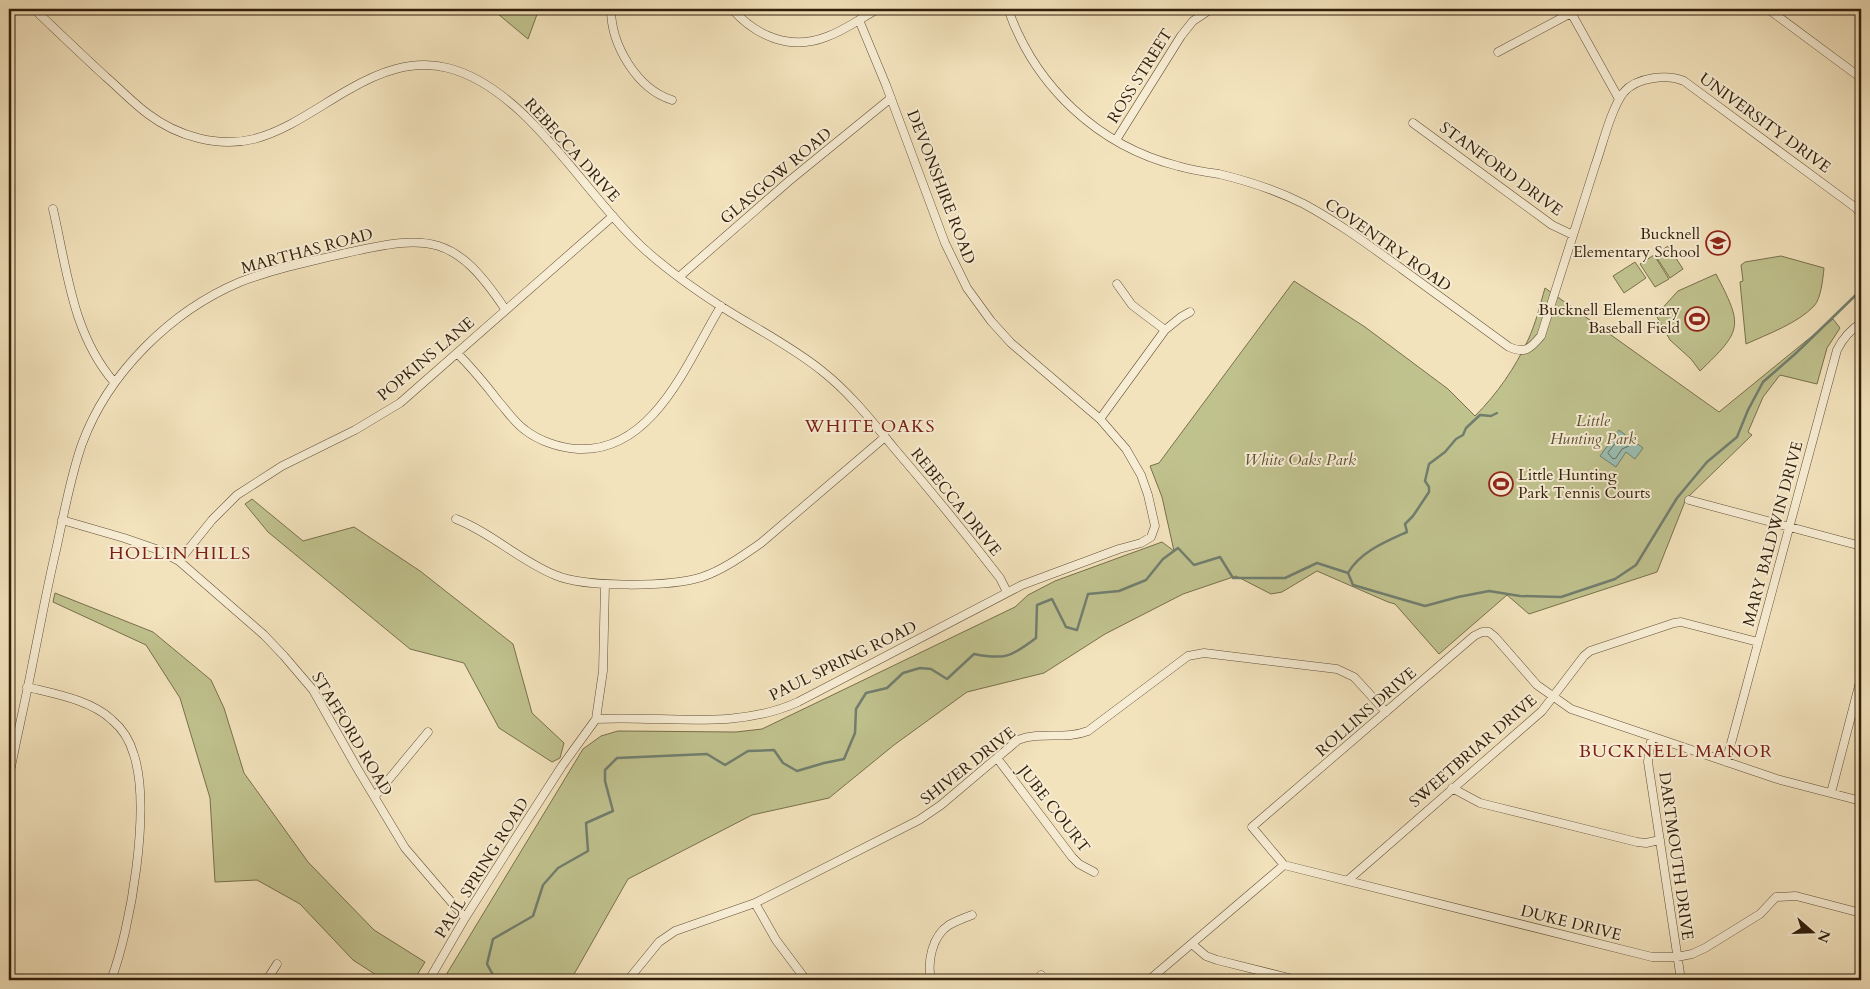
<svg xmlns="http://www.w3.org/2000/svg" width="1870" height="989" font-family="Cardo,serif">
	<rect width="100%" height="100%" fill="#f3e3bd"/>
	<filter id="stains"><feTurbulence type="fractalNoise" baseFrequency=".004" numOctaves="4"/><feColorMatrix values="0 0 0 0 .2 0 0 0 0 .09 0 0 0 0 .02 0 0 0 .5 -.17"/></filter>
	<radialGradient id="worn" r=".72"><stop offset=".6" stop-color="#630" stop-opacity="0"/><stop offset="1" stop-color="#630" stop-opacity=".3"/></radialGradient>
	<path fill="#c0c28e" stroke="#78704c" d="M492,9H539L528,39Z
		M1668,246L1683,269L1670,278L1655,255Z
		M1654,255L1669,279L1655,287L1640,264Z
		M1781,256L1824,268C1823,278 1821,299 1814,306C1798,323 1768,334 1746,344L1740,282L1743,281L1741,265L1745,262Z
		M1635,262L1646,278L1624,293L1613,276Z
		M1716,274C1743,326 1743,330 1700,371L1691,359L1670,340L1656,315L1678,291Z
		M1294,281L1365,327L1448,389L1475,416C1497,394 1515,368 1528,340C1536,323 1540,305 1545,288L1719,412L1833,319L1840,328L1827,348L1817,384L1780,375L1763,397L1748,432L1752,435L1686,499L1657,572L1529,614L1507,595L1439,654L1395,604L1388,602L1317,571L1282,592L1271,594L1236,576L1183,594L1105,634L1044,673L967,692L894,745L829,798L752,815L628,879L573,976V980H443L583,749L601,736L618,731L736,732L762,729L1015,607L1028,595L1055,581L1162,542L1174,551L1162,497L1150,466L1159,463Z
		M252,499L303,541L354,527L420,571L513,644L532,713L564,743L560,758L552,762L499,728L464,663L410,649L268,532L245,504Z
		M55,593L153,632L211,680L224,708L244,773L308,862L374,930L425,962L414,980H384L353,960L300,904L257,880L215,882L210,798L180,698L146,645L53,602Z"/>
	<path fill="#9bbeb3" stroke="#717e6f" d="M1619,430L1643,448L1635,459L1626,452L1616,467L1600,456Z"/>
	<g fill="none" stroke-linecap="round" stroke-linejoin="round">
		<path stroke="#666e5e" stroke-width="1" d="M1620,438L1629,443V446L1622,449L1616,458L1613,459L1608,453Z"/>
		<path stroke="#717e6f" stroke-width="2.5" d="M1348,573C1360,552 1385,542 1407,532L1405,524L1413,516L1429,492V487L1425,481L1429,464L1445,452L1456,439L1463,435L1466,428L1480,415L1491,416L1497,413
			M486,980L493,975L487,964L493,939L533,916L543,885L558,868L588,851L586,823L613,811L605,781V770L617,758L707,754L725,765L748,751L774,750L783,763L797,771L824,763L844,759L855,733L856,709L866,693L887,688L903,673L920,668L931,669L947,679L974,654C1005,660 1011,657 1036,638L1037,605L1052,599L1066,627L1077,630L1088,594L1119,591L1146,580L1163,559L1178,548L1194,565L1220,557L1233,578H1285L1317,563L1348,573L1353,585L1425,606L1458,597L1489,591L1520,596L1561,597L1615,579L1636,565L1677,498L1707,462L1737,437L1748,410L1763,382L1795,354L1861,290"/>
		<g stroke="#624f37" stroke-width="9">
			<path id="street" d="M34,9C58,32 82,55 106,77C120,89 133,103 148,114C177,136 218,148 254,139C288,130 318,107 348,90C379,72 412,59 448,68C527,88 584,194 642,247C667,270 694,289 722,307C755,328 791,346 822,371C850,393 871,420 894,448C930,490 966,534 1000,578L1007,592
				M611,9C611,45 637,89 672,100
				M732,9C756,36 790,51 826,37C844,31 861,18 878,9
				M1008,9C1035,86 1098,146 1178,166C1191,170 1205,172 1219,174C1248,181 1278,191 1304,204C1339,223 1370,246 1402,269C1438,295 1473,321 1509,347C1525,354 1530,349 1541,336C1559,280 1577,223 1595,166C1602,147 1611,108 1624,92C1637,77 1667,74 1684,81L1856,208L1861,215
				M1569,9L1619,99
				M1768,9L1861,78
				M1498,52L1571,13
				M1413,123L1552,225L1573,235
				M1116,140L1181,36L1193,21L1211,9
				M53,209C67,269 72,333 114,382
				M679,277L789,181L891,98
				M1117,284L1132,305L1165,330
				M457,353C472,368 486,385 499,402C508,412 514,422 525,430C539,441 560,448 578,449C654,453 688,360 721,306
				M1100,419L1165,330L1181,317L1190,312
				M1689,500L1861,546
				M456,519C492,533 520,561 555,575C585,588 671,587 702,577C723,570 742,556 761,543L885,437
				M62,520L124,538L156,549L179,561L264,635L284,656L313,690L357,768L405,848L465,918
				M179,561L212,520L237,495L282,466L355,430L400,403L613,216
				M27,687C55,694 91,700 112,720C123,729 130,741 134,755C151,808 131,928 111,980
				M596,719L603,671L605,584
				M1652,737L1649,752L1648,762L1681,980
				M997,758L1072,857L1079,864L1094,872
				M1726,762L1837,350C1843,338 1850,330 1861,323
				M9,777C16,740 25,703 32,666C40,627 47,588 56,550C64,514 70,478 82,444C108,373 171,311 240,282C274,269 311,261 346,253C429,234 455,234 505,309
				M1452,788L1480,803L1637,842L1646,843L1660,840
				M1831,793L1861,678
				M375,796L428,732
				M1861,801L1777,779L1571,709L1537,685L1495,637L1489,632H1482L1474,636L1252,827L1284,865L1652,957H1677L1692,954L1705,948L1760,914L1776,897L1796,896L1861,913
				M1347,881L1542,711L1584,656L1590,651L1674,623L1681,622L1758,642
				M755,903L776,940L806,980
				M1192,944L1206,956L1217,960L1297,980
				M267,980L277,964
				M429,980L465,918L515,839L562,766L596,719C662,715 735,731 798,702L1022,585L1119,549L1141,543L1151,537L1155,526L1148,495L1141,475L1126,449L1100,419L1011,343L991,321L967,288L945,243L886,85L859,20
				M628,980L659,942L675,931L755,903L919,820L941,805L1018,740C1041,731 1065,740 1088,731L1188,656L1204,653L1337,669L1354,677L1386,712
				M931,980C927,962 932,936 949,925C956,921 964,918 972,915
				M1040,980L1041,975
				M1149,980L1284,865"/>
		</g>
		<use href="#street" stroke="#f7edd4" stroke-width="8"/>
	</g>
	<defs>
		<g id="school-ring" transform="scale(1.25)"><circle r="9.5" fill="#f7edd4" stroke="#8f2418" stroke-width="1.5"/><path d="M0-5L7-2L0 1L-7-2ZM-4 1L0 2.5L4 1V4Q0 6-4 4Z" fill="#8f2418"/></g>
		<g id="stadium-ring" transform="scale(1.25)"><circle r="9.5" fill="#f7edd4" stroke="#8f2418" stroke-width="1.5"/><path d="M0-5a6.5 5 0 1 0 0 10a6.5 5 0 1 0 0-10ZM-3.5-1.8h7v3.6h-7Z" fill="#8f2418"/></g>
	</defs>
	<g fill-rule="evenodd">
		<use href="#school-ring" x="1718" y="243"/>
		<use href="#stadium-ring" x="1697" y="319"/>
		<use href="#stadium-ring" x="1501" y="484"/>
	</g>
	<g text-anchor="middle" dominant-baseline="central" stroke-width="4" stroke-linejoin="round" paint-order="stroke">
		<g font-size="16" fill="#311e0a" stroke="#f7edd4">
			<text transform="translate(1140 76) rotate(-58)">ROSS STREET</text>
			<text transform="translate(1765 123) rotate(36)">UNIVERSITY DRIVE</text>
			<text transform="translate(572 150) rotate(48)">REBECCA DRIVE</text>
			<text transform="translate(1501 169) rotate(36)">STANFORD DRIVE</text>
			<text transform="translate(776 176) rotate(-40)">GLASGOW ROAD</text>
			<text transform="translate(941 187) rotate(69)">DEVONSHIRE ROAD</text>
			<text transform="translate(1388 245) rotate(35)">COVENTRY ROAD</text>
			<text transform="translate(307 251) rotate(-15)">MARTHAS ROAD</text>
			<text transform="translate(426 359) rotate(-40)">POPKINS LANE</text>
			<text transform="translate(956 502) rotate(51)">REBECCA DRIVE</text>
			<text transform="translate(1773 534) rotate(-75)">MARY BALDWIN DRIVE</text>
			<text transform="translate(843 661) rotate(-26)">PAUL SPRING ROAD</text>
			<text transform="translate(1366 712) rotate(-41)">ROLLINS DRIVE</text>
			<text transform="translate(352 734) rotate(59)">STAFFORD ROAD</text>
			<text transform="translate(1473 751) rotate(-41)">SWEETBRIAR DRIVE</text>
			<text transform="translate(968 766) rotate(-38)">SHIVER DRIVE</text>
			<text transform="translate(1054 809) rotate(52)">JUBE COURT</text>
			<text transform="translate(1676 856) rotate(82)">DARTMOUTH DRIVE</text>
			<text transform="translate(482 868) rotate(-58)">PAUL SPRING ROAD</text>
			<text transform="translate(1571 923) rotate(14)">DUKE DRIVE</text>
		</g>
		<g font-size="16" fill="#311e0a" stroke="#f7edd4" text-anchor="end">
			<text x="1700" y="234">Bucknell<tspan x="1700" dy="18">Elementary School</tspan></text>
			<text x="1680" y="310">Bucknell Elementary<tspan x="1680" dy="18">Baseball Field</tspan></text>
			<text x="1518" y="475" text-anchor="start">Little Hunting<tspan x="1518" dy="18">Park Tennis Courts</tspan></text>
		</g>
		<g font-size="16" font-style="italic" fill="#5c4f32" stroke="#f7edd4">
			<text x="1593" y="421">Little<tspan x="1593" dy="18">Hunting Park</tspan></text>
			<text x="1300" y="460">White Oaks Park</text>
		</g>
		<g font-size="18" letter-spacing="1" fill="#7a1f14" stroke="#f7edd4">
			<text x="870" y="426">WHITE OAKS</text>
			<text x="180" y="553">HOLLIN HILLS</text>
			<text x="1676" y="751">BUCKNELL MANOR</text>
		</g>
	</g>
	<rect width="1870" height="989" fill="none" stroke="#f3e3bd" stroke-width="30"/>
	<rect x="10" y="10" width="1850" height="969" fill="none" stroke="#311e0a" stroke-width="2.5"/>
	<rect x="15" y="15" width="1840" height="959" fill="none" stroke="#311e0a"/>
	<g transform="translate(1812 932) rotate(110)" stroke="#f7edd4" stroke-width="4" paint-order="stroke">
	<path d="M0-4L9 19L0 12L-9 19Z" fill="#311e0a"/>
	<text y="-8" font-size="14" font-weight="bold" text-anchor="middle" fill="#311e0a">N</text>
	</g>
	<rect width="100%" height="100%" filter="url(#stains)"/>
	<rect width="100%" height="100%" fill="url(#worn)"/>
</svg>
